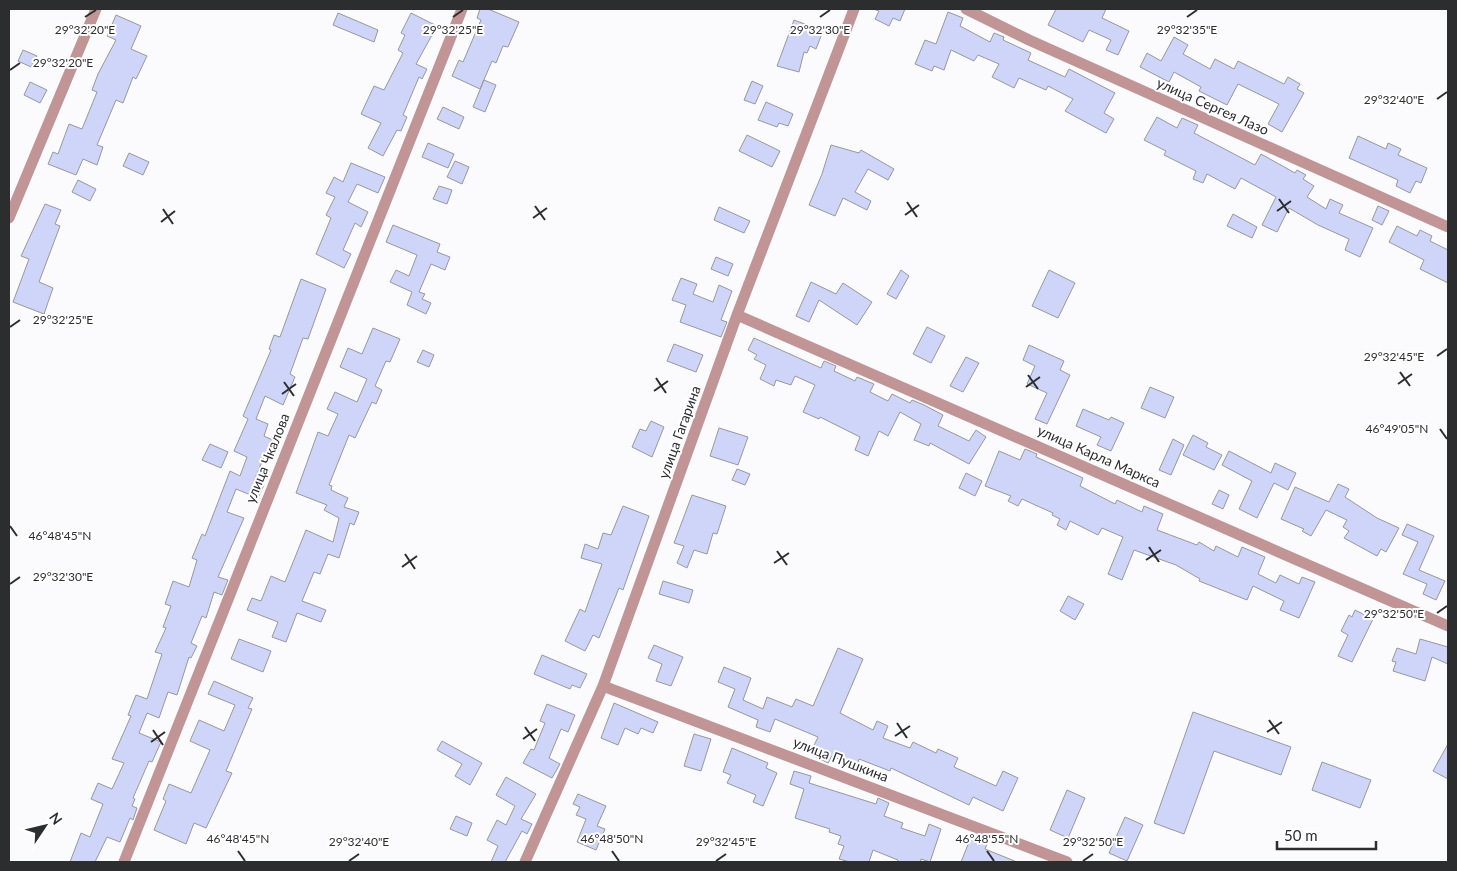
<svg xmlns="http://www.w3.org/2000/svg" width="1457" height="871" font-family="Lato,sans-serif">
	<rect width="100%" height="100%" fill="#fbfbfe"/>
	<path fill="#ced5f8" stroke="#97989e" d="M480,9H488L519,22L508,47L503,46L496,63L492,61L480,89L452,76L459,60L463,62L481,20L477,18Z
		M873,9H905L900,21L893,18L889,26L875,19L879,11Z
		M1056,9H1106L1102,18L1129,31L1118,55L1106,50L1111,40L1089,30L1083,42L1048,25Z
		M948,12L963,18L960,26L990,42L994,33L1004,37L1003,40L1031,53L1028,60L1065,77L1069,69L1115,93L1104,113L1114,119L1106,133L1065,111L1073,99L1048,86L1046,90L1019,78L1014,88L992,77L999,64L978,55L974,61L951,50L944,70L934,66L932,71L915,64L925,40L936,44Z
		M338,13L378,30L374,42L333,25Z
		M411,13L437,26L416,64L427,69L422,79L419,77L403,115L407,117L401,131L397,130L383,156L368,148L381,123L361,114L374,86L384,90L403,53L398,50L405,35L401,33Z
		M116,15L141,26L131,49L147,56L136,79L133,77L123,103L116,100L97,145L103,147L97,165L83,159L76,175L48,164L53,152L58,154L69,124L82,129L97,92L92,90L98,74L116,40L107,36Z
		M794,20L823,31L816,49L810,46L807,53L804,52L799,72L777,66Z
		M1174,37L1188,45L1183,54L1210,69L1215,59L1234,69L1238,61L1284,84L1288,77L1300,84L1297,89L1304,93L1282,132L1268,124L1279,104L1238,84L1227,105L1199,91L1201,87L1174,72L1169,82L1140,67L1147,53L1161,61Z
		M23,50L37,56L31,67L18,61Z
		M484,80L496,85L485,112L473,107Z
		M752,81L763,86L755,104L744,100Z
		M30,82L47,90L40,103L24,95Z
		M766,102L793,114L788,126L779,123L777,127L758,120Z
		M443,107L464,117L459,129L437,119Z
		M1157,117L1177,128L1182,118L1198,125L1194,133L1255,165L1261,154L1295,173L1297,170L1306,175L1303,179L1314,186L1307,197L1326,209L1330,199L1343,205L1339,213L1373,228L1360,257L1345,250L1349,239L1318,225L1289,208L1277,232L1262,225L1276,197L1241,178L1235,189L1207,174L1203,183L1193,179L1196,171L1164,155L1166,151L1144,140Z
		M747,135L780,151L772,167L739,151Z
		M1358,136L1386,149L1388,143L1401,149L1398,155L1427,168L1421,183L1416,181L1410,193L1396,186L1398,180L1349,158Z
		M428,143L454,154L448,168L422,157Z
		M831,145L859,153L861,150L894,169L888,180L868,169L855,192L871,201L867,210L843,198L835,216L809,205L822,174Z
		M129,153L149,162L143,175L123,166Z
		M455,161L469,167L462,184L447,177Z
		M351,163L385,177L378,193L357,184L348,202L368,212L361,227L355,223L343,250L351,254L344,268L316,254L331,218L326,215L335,197L326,193L334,177L343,182Z
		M78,180L96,189L90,201L72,192Z
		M439,186L452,190L447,204L433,199Z
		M45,204L61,210L55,224L60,226L39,282L53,288L44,314L13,302L29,259L21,256Z
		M1378,206L1389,211L1382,225L1372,220Z
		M719,207L750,221L744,233L714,220Z
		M1233,214L1257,227L1252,238L1227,226Z
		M393,225L440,244L437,252L450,257L445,270L431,264L419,292L425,294L422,299L431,303L426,314L407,305L412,292L390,282L396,270L409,276L417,255L386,242Z
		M1397,226L1417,236L1420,230L1432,236L1430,241L1448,250V283L1420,269L1424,260L1389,242Z
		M716,257L733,264L728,276L711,269Z
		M901,270L909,276L896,299L887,294Z
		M1049,270L1075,283L1058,318L1032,306Z
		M681,278L697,284L693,294L713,302L719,285L732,291L721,320L727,322L721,337L680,322L686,305L672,300Z
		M301,279L326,289L308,339L303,338L290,374L295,377L283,405L265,396L256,419L268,424L264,436L277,442L269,459L264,457L254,481L264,485L258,498L236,489L227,512L244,518L218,577L228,580L222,595L214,592L206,618L202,616L191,643L197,646L191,658L189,657L177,695L168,692L159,718L147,713L139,733L161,742L152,762L149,761L133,798L135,799L132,806L137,808L133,820L130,818L120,842L107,837L95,862H70L81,833L90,837L103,804L91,799L98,783L112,789L124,763L112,759L131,716L128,715L136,695L147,699L162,654L155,652L166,628L163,627L171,606L165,604L173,581L189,587L197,560L192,558L202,534L205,536L230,471L240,476L247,457L234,451L248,419L243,416L271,350L269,349L274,335L280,337Z
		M811,282L836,294L843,283L872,302L857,325L819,300L809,322L796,316Z
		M927,327L945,336L931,363L913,354Z
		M373,328L400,339L390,362L386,361L375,386L382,390L376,404L372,402L355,438L349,435L329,485L332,486L331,490L348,498L344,507L359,512L354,525L350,523L339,558L328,554L320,574L314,572L302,601L326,610L321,622L297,613L286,642L272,637L278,622L247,610L252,598L261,601L271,576L285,582L306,530L333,542L339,518L324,510L327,505L296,493L318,432L328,436L338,414L327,409L335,392L357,402L367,379L340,367L348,348L362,354Z
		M754,338L821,368L824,361L836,366L834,371L855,381L857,377L874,384L870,392L888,401L892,394L910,403L912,400L924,405L943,415L938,426L969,441L976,430L986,437L969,464L930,443L929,446L914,440L921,424L900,412L888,436L879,431L868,456L855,450L860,437L820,417L819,419L803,412L815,385L795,376L791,385L776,380L774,386L760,379L766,365L754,359L757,355L748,350Z
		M674,344L703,355L696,372L667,361Z
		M1029,345L1064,361L1060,370L1070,375L1047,424L1035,419L1047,393L1027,384L1035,366L1023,360Z
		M423,350L434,355L429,367L417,362Z
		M966,357L979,363L963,392L950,386Z
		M1150,387L1174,397L1165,418L1141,408Z
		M1083,409L1109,420L1111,417L1124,423L1111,451L1097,445L1101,437L1076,426Z
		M651,421L664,427L652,457L632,447L640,429L646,431Z
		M719,428L748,437L738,465L710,456Z
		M1193,435L1208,443L1206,447L1222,455L1214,470L1183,455Z
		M1173,439L1184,445L1171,475L1159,470Z
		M210,444L228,452L221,468L202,460Z
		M1025,449L1037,454L1036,457L1083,478L1080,486L1115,504L1117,500L1142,512L1144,506L1163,514L1157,530L1197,545L1199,542L1214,551L1216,546L1238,557L1242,547L1265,557L1258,574L1276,583L1280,575L1299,584L1302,577L1315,582L1299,618L1280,610L1284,601L1253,586L1247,600L1199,581L1200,579L1176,565L1134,550L1122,580L1108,574L1123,537L1102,528L1098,535L1070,521L1066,530L1057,525L1060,519L1052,515L1053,513L1022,499L1018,506L1008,501L1011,496L985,486L999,451L1020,460Z
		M1229,451L1271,473L1275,463L1296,473L1288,490L1274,483L1257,518L1239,509L1252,481L1222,465Z
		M737,469L750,474L745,485L732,480Z
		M966,473L982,481L975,496L959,488Z
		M1338,484L1349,489L1345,497L1377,518L1399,528L1386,552L1381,549L1377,556L1344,538L1349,531L1343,527L1347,520L1326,510L1311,536L1302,531L1304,529L1281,519L1295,487L1329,502Z
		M1219,490L1229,495L1223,509L1212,504Z
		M692,495L726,506L717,534L713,533L707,554L694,550L687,568L677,563L684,546L674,543Z
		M623,506L649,516L623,590L619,588L599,638L593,635L585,651L565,641L580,609L585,612L602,564L581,558L585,544L598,549L603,533L611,535Z
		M1407,524L1434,536L1419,570L1445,581L1436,600L1423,594L1427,584L1403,574L1418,542L1402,535Z
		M663,581L693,590L689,603L659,594Z
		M1068,596L1084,604L1075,620L1060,611Z
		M1355,610L1373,619L1352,662L1338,656L1348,635L1341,631L1349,615L1352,617Z
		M239,639L271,651L263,672L231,659Z
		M1420,639L1448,647V664L1432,657L1425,681L1393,671L1396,662L1392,661L1397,648L1416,654Z
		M654,645L683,657L671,686L656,681L662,664L648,658Z
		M838,648L863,659L840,713L873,730L877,721L888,726L883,738L910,748L913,742L936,753L938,749L958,758L954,767L996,786L1003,771L1018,778L1003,811L973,797L969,805L891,768L890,771L859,759L856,767L832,756L828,763L810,754L818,737L775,719L770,732L756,727L758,720L728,707L735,689L718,682L724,667L751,678L743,700L763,709L767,697L792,707L796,699L813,706Z
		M542,655L587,674L580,688L572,685L570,689L534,674Z
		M214,681L253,698L248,708L252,709L226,771L232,773L206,828L194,823L186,844L154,830L166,801L163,799L169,784L191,793L210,750L190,741L199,720L224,731L235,705L208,694Z
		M614,703L658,722L653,733L641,728L638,734L625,728L618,745L601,738Z
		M547,704L575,715L568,732L561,729L549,758L560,764L552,778L523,763L531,749L534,750L545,723L540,721Z
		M1193,712L1291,747L1281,775L1214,751L1184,834L1154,823Z
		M694,734L711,739L701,771L684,766Z
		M442,741L482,763L470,785L455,776L462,764L437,750Z
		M1448,744V779L1433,771Z
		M732,748L768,763L766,768L777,773L763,806L753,802L756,795L727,783L731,775L723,772Z
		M1322,762L1371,780L1360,808L1312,790Z
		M794,771L811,776L809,783L876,804L878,798L889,803L884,816L903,823L901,828L925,836L929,824L941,829L930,862L921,859L920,862H897L898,860L873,850L869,862H850L839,859L844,846L838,844L841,836L829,832L830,829L795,818L804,789L790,784Z
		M506,777L536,794L521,819L532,824L527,834L522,831L505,862H491L498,846L487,840L497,820L506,825L515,806L496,795Z
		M1067,790L1085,798L1068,838L1050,830Z
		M578,794L606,806L597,826L605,829L596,850L577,842L586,819L576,815L580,807L573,804Z
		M456,816L472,823L467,836L450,829Z
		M1125,817L1143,825L1127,861L1109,853Z
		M971,837L987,844L985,849L1017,862H961Z"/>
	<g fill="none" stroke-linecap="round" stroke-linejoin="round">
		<path stroke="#c19496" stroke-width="11" d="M966,9L1029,40L1448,227
			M9,218L96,9
			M737,315L1448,626
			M603,686L1067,862
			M124,862L462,9
			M525,862L603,686L737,315L854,9"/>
	</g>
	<path fill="none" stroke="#2c2d2f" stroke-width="2" d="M85,17L96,10M453,17L463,10M820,17L830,10M1187,17L1197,10M10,70L20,63M1437,99L1447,92M1279,199L1289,213M907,202L917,217M535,206L545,220M163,209L173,224M1277,211L1291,201M905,215L919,205M533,218L547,208M161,222L175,211M10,327L20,320M1437,356L1447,349M1400,372L1410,386M1028,375L1038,389M656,378L666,393M284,382L294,396M1398,384L1412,374M1026,387L1040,377M654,391L668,381M282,394L296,384M1440,429L1447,439M10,526L17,536M1149,547L1159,562M777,551L787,565M405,554L415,569M1146,560L1161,550M774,563L789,553M402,567L417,556M10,584L20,577M1437,613L1447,606M1269,720L1279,734M897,723L907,738M525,727L535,741M153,730L163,745M1267,732L1282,722M895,736L910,726M523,739L537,729M151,742L165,732M238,851L245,861M612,851L619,861M987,851L994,861M349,861L359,854M716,861L726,854M1083,861L1093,854"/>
	<g text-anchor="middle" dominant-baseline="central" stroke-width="4" stroke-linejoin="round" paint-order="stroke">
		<g font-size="14" fill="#2c2d2f" stroke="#fff">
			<text transform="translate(1213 106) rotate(24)">улица Сергея Лазо</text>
			<text transform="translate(679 432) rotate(-70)">улица Гагарина</text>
			<text transform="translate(1099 456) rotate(24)">улица Карла Маркса</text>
			<text transform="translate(267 458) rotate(-68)">улица Чкалова</text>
			<text transform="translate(841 759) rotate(21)">улица Пушкина</text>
		</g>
	</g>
	<g font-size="12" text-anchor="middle" fill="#2c2d2f" stroke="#fff" stroke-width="4" stroke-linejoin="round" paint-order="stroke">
		<text x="85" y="34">29°32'20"E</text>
		<text x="453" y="34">29°32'25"E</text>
		<text x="820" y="34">29°32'30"E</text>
		<text x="1187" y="34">29°32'35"E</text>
		<text x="63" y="67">29°32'20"E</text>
		<text x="1394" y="104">29°32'40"E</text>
		<text x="63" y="324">29°32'25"E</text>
		<text x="1394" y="361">29°32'45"E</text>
		<text x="1397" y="433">46°49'05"N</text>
		<text x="60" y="540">46°48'45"N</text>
		<text x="63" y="581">29°32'30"E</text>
		<text x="1394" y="618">29°32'50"E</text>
		<text x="238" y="843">46°48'45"N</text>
		<text x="612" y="843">46°48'50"N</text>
		<text x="987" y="843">46°48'55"N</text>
		<text x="359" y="846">29°32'40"E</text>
		<text x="726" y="846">29°32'45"E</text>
		<text x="1093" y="846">29°32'50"E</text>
	</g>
	<rect width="1457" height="871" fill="none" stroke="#2c2d2f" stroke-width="20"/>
	<g transform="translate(45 826) rotate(55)" stroke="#ffffff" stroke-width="4" paint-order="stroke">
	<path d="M0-4L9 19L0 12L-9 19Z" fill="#2c2d2f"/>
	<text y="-8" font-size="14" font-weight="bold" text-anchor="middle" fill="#2c2d2f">N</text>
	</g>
	<path d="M1277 841v8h99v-8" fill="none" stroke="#2c2d2f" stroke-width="2.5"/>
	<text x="1284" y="841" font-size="15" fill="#2c2d2f" stroke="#ffffff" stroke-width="4" paint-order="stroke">50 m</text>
</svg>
